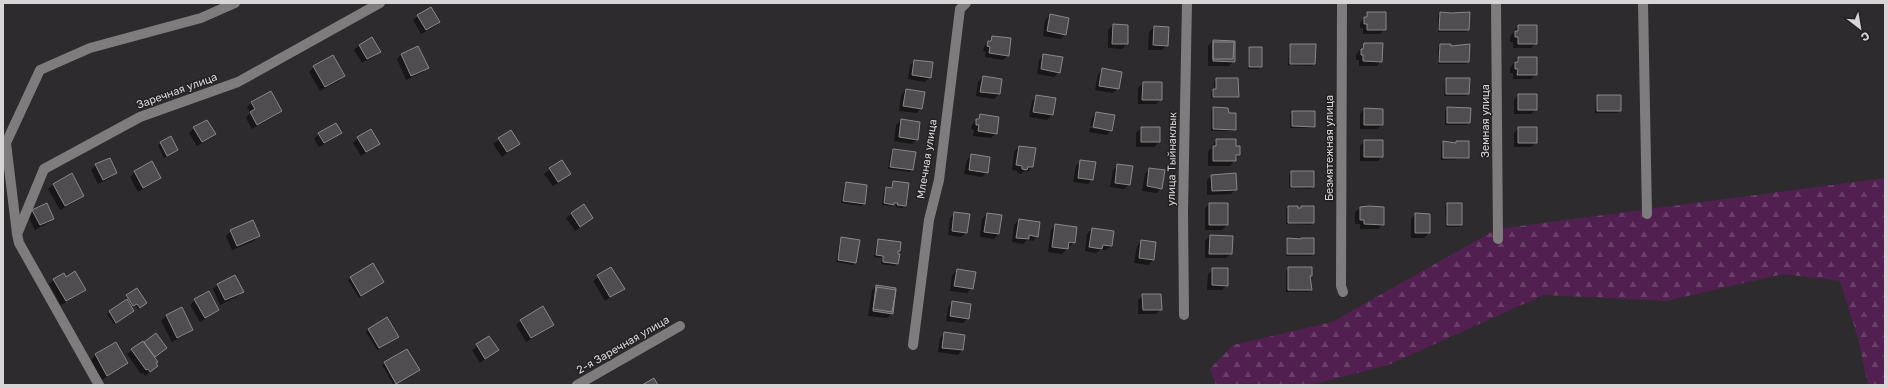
<svg xmlns="http://www.w3.org/2000/svg" width="1888" height="388" font-family="Rubik,sans-serif">
	<defs>
		<pattern id="forest-firs" width="22" height="20" patternUnits="userSpaceOnUse"><rect width="22" height="20" fill="#511f50"/><path d="M5 1l3.5 6h-7zM16 11l3.5 6h-7z" fill="#693f68"/></pattern>
	</defs>
	<rect width="100%" height="100%" fill="#2d2b2d"/>
	<path fill="url(#forest-firs)" d="M1885,178V385H1868L1858,338L1840,281L1783,274L1666,301L1544,295L1388,365L1310,385H1216L1210,369L1233,345L1332,322L1497,229Z"/>
	<path fill="#0007" d="M1368,13L1385,29L1380,34H1363V28H1360V23Z
		M1440,13L1451,14L1468,30L1466,32H1438V15Z
		M1050,15L1065,34L1061,39L1043,36L1045,20Z
		M418,16L439,22L434,27L421,34L413,20Z
		M1113,25L1127,44L1122,49L1108,48V30Z
		M1518,26L1536,43L1531,48H1513V42H1510V37Z
		M1154,27L1167,45L1162,50H1148L1149,32Z
		M992,37L1008,55L1003,60L985,57L986,52L983,51L984,47Z
		M1213,41L1234,61L1229,66H1208V46Z
		M1364,44L1381,61L1377,66H1359V60H1356V55Z
		M359,45L380,52L375,56L362,63L354,50Z
		M1291,45L1314,63L1312,66L1288,65L1289,47Z
		M1440,45H1450V47L1468,62L1466,64H1438V47Z
		M1250,48L1261,67L1258,69H1248V50Z
		M401,54L427,67L423,72L406,80L397,59Z
		M1044,55L1059,72L1054,77L1037,74L1039,60Z
		M1518,57L1536,74L1531,79H1513V73H1510V68Z
		M915,61L930,77L925,82L908,79L910,65Z
		M314,67L343,76L339,81L320,91L309,72Z
		M1103,69L1118,88L1113,93L1095,90L1098,74Z
		M983,77L999,94L994,99L976,96L978,82Z
		M1216,79L1238,96L1235,98H1211V92L1214,89V82Z
		M1447,79L1468,94L1466,96H1444L1445,81Z
		M1143,83L1161,99L1156,104H1138V88Z
		M906,90L921,108L917,113L899,111L901,95Z
		M1519,95L1536,110L1531,114H1514V100Z
		M1037,96L1054,99L1052,115L1047,120L1029,117L1032,101Z
		M1598,96L1620,111L1617,113H1595L1596,99Z
		M252,102L280,111L275,116L252,129L246,118L250,113L247,107Z
		M1213,108L1228,114L1235,129L1233,131H1211V111Z
		M1448,108L1469,123L1467,125H1445V110Z
		M1364,109L1382,125L1377,129H1360V114Z
		M1292,112L1314,126L1312,128H1290V114Z
		M1096,113L1111,130L1107,135L1089,132L1090,128L1109,131V129L1090,126L1092,118Z
		M981,115L996,133L991,138L973,136L974,130L971,129L972,125Z
		M901,120L917,139L912,144L894,141L896,125Z
		M194,128L215,134L197,146L189,133Z
		M1141,128H1159V142L1154,147H1136V133Z
		M1519,128L1536,142L1531,147H1514V133Z
		M511,131L519,144L502,157L493,144Z
		M341,132L336,137L319,147L314,139L319,134Z
		M170,138L177,150L164,158L158,145Z
		M358,138L379,144L361,156L353,143Z
		M1216,140L1235,147L1239,155L1230,166H1208V152Z
		M1364,141L1382,156L1378,161H1360V146Z
		M1443,142L1455,144L1456,142L1468,157L1466,159L1441,160V144Z
		M1019,147L1032,167L1028,172L1024,171L1021,174L1017,173L1018,171L1012,170L1014,152Z
		M893,150L915,153L912,170L910,172L888,169L891,152Z
		M971,156L987,172L982,177L964,174L967,160Z
		M562,161L570,174L553,186L544,174Z
		M1081,161L1092,179L1088,184L1073,182L1076,166Z
		M96,165L116,173L111,178L98,184L91,170Z
		M1118,165L1129,184L1124,189L1110,187L1113,170Z
		M1150,169L1161,188L1157,193L1142,191L1145,174Z
		M135,172L160,177L155,182L138,192L130,177Z
		M1291,172L1313,186L1311,189L1289,188V174Z
		M72,175L83,195L78,200L60,210L48,189L53,185Z
		M1212,176L1236,189L1231,194L1207,195V180Z
		M893,182L908,184L905,206L902,208L896,207V205L891,206L882,205L884,191L887,189H890Z
		M846,183L864,204L862,206L841,203L844,186Z
		M1209,204H1227V225L1222,230H1205V209Z
		M1448,204L1461,224L1459,227H1446L1445,206Z
		M584,205L592,218L575,231L566,218Z
		M1288,207H1297V209L1301,207L1313,222L1311,225L1286,224V209Z
		M1360,208L1383,224L1378,229H1360V224H1355V212Z
		M33,211L53,219L48,223L35,230L28,216Z
		M955,213L966,232L961,237L948,235L950,218Z
		M987,214L998,234L994,239L980,237L982,219Z
		M1415,214L1429,215V233L1424,238H1411V219Z
		M1019,220L1037,236L1033,241L1027,240L1023,244L1012,242L1014,225Z
		M1056,225L1074,242L1062,254L1048,252L1051,230Z
		M1092,229L1111,246L1106,250H1100L1096,253L1085,251L1087,234Z
		M231,231L258,236L254,241L232,250L226,236Z
		M1210,236L1231,254L1226,258H1205V241Z
		M842,238L855,262L853,265L836,262L840,240Z
		M1288,239H1297V240L1313,239V254L1311,256H1286V241Z
		M879,240L899,250L897,253V264L895,266L881,264L882,258L874,257L877,242Z
		M1142,241L1153,260L1148,265L1134,263L1137,246Z
		M611,268L623,289L605,301L593,281Z
		M1289,268L1311,276L1310,277L1311,290L1309,292H1286V271Z
		M1213,269L1227,285L1222,290H1207L1208,274Z
		M957,270L972,288L967,293L950,291L952,275Z
		M350,277L383,282L359,298L348,280Z
		M66,278L85,290L61,305L49,284L54,280Z
		M218,285L243,291L238,296L220,305L213,289Z
		M876,286L892,313L887,318L868,316L872,291Z
		M127,295L146,303L138,309L135,305L131,307V313L114,324L107,314L127,301L125,298Z
		M1143,295L1161,309L1156,314H1138V300Z
		M195,300L218,310L200,322L190,305Z
		M952,302L968,318L963,323L946,321L948,307Z
		M181,308L192,329L187,334L172,342L161,321L166,316Z
		M521,320L553,325L548,329L526,342L516,325Z
		M368,329L395,339L377,350L366,332Z
		M945,333L964,336L962,350L958,355L938,352L940,338Z
		M156,334L166,348L153,358L157,366L145,376L143,373L141,374L127,354Z
		M489,337L497,350L480,363L472,350Z
		M406,350L418,370L394,385L382,365Z
		M95,355L127,363L102,380L91,360Z"/>
	<path fill="#4f4d4f" stroke="#8a8789" d="M431,7L440,22L426,30L417,15Z
		M1367,12H1386V30H1367V24H1364V17H1367Z
		M1440,12L1451,13L1470,12L1469,30H1439Z
		M1050,14L1069,18L1066,35L1047,31Z
		M1113,24L1128,25V44H1112Z
		M1518,25H1537V44H1518V37H1515V31H1518Z
		M1154,26L1169,27L1168,46L1153,45Z
		M992,36L1011,38L1009,56L989,53L990,47L987,46L988,41H991Z
		M372,37L381,52L367,59L359,45Z
		M1213,40L1235,41V62L1213,61Z
		M1213,42H1234L1233,59H1213Z
		M1364,43H1383L1382,62L1363,61V55H1361V49H1363Z
		M1290,44H1316L1315,64H1290Z
		M1440,44H1451V46L1470,44L1469,62H1439Z
		M418,46L429,68L411,76L401,54Z
		M1249,47H1262V67H1249Z
		M1043,54L1063,57L1060,73L1041,69Z
		M333,55L345,76L325,87L313,66Z
		M1518,57H1537V75H1517L1518,69H1515V62H1518Z
		M914,60L933,62L931,78L912,75Z
		M1102,68L1122,72L1119,89L1099,86Z
		M983,76L1002,79L1000,94L980,92Z
		M1216,78H1238L1239,97H1213V89H1216Z
		M1446,78H1470L1469,94H1446Z
		M1143,82H1162V100H1142Z
		M906,89L925,92L922,109L903,106Z
		M271,91L282,111L257,125L250,112L255,109L251,102Z
		M1518,94H1537V110H1518Z
		M1036,95L1056,98L1053,115L1033,112Z
		M1597,95H1621V111H1597Z
		M1213,107L1228,108L1229,113H1236V130L1213,129Z
		M1447,107L1471,108L1470,123H1447Z
		M1364,108L1383,109V125H1364Z
		M1292,111H1315V127L1292,126Z
		M1096,112L1115,115L1112,131L1093,127Z
		M980,114L999,117L997,134L978,131L979,125H976V119H979Z
		M901,119L920,122L918,140L899,137Z
		M207,120L216,134L202,142L193,127Z
		M336,123L342,133L324,143L318,133Z
		M1141,127H1160V142H1141Z
		M1518,127H1537V143H1518Z
		M371,129L380,144L366,152L357,137Z
		M511,130L520,144L507,152L498,138Z
		M171,136L178,150L167,156L160,142Z
		M1216,139H1236V146H1240V155H1236V161H1213V146H1216Z
		M1364,140H1383V157H1364Z
		M1443,141L1456,143V141H1469V158H1443Z
		M1019,146L1036,148L1033,167H1028L1027,170L1022,169V166L1016,165Z
		M893,149L916,152L913,170L890,167Z
		M971,154L990,157L988,173L969,170Z
		M110,158L117,173L103,180L95,164Z
		M562,160L571,174L558,182L549,168Z
		M1080,160L1096,162L1093,180L1078,178Z
		M152,161L161,178L143,188L134,171Z
		M1117,164L1133,166L1130,185L1115,183Z
		M1149,168L1165,170L1162,189L1147,186Z
		M1291,171H1314V187H1291Z
		M72,173L84,196L65,206L53,184Z
		M1236,173L1237,190L1212,191L1211,175Z
		M893,181L909,183L906,206L897,205L898,203H894V205L884,203L886,187L892,188Z
		M846,182L867,185L865,204L843,201Z
		M47,203L54,219L40,225L32,210Z
		M1209,203H1228V225H1209Z
		M1447,203H1462V225H1447Z
		M584,204L593,218L580,227L571,213Z
		M1288,206H1298V208H1301V206H1314V223H1288Z
		M1369,206L1384,207V225L1364,224V220H1360V207Z
		M954,212L970,214L967,233L952,231Z
		M987,213L1002,215L999,234L984,232Z
		M1415,213L1430,214V233H1415Z
		M1019,219L1040,222L1038,237L1029,235V239L1016,238Z
		M253,220L260,236L237,246L230,230Z
		M1055,224L1077,227L1075,243L1069,242L1068,249L1052,247Z
		M1092,228L1114,231L1112,246L1103,245L1102,249L1089,247Z
		M1210,235L1233,236L1232,254H1209Z
		M841,237L860,240L856,263L838,260Z
		M1287,238L1301,239V238H1314V254H1287Z
		M878,239L901,242L900,251H898V254H900L898,264L883,262V256L876,255Z
		M1141,240L1156,242L1154,260L1139,258Z
		M373,263L384,282L361,296L350,277Z
		M611,267L625,289L610,297L597,275Z
		M1288,267H1312V276H1310L1312,290H1288Z
		M1212,268H1228V286L1212,285Z
		M957,269L976,272L973,289L954,286Z
		M75,271L86,290L66,301L53,279L64,273L66,277Z
		M235,275L244,292L225,300L217,284Z
		M876,285L896,288L893,314L873,311Z
		M877,287L896,290L892,312L873,309Z
		M137,288L147,303L140,308L137,304L133,306L126,295Z
		M209,291L219,310L205,318L194,299Z
		M1142,294H1161L1162,310H1143Z
		M127,299L134,311L116,323L109,311Z
		M952,301L971,304L969,319L950,316Z
		M543,306L554,325L531,338L520,320Z
		M182,307L193,330L177,338L166,315Z
		M387,317L399,337L379,348L368,329Z
		M944,332L965,335L963,350L942,348Z
		M156,333L167,348L155,357L144,342Z
		M489,336L499,350L485,359L476,344Z
		M143,341L158,362L156,363L158,366L150,372L148,369L146,370L131,349Z
		M116,342L128,363L107,376L95,354Z
		M407,349L420,370L396,384L384,362Z
		M654,378L658,385H642Z"/>
	<g fill="none" stroke-linecap="round" stroke-linejoin="round">
		<path stroke="#7f7c7e" stroke-width="10" d="M1342,3L1341,286L1343,292
			M1496,3L1498,239
			M1643,3L1647,214
			M18,232L44,169L140,117L238,82L380,3
			M1184,315L1183,211L1187,3
			M913,345L929,220L939,180L960,9L966,3
			M99,385L19,243L17,234L6,143L40,70L90,48L201,18L235,3
			M577,385L680,326"/>
	</g>
	<g text-anchor="middle" dominant-baseline="central" stroke-width="3" stroke-linejoin="round" paint-order="stroke">
		<g font-size="11" fill="#d7d5d6" stroke="#232123">
			<text transform="translate(177 91) rotate(-20)">Заречная улица</text>
			<text transform="translate(1485 121) rotate(-90)">Земная улица</text>
			<text transform="translate(1329 148) rotate(-90)">Безмятежная улица</text>
			<text transform="translate(927 159) rotate(-81)">Млечная улица</text>
			<text transform="translate(1172 159) rotate(-89)">улица Тыйнаклык</text>
			<text transform="translate(623 345) rotate(-30)">2-я Заречная улица</text>
		</g>
	</g>
	<rect width="1888" height="388" fill="none" stroke="#d7d5d6" stroke-width="8"/>
	<g transform="translate(1860 28) rotate(149)" stroke="#232123" stroke-width="3" paint-order="stroke">
	<path d="M0-3L7 15L0 10L-7 15Z" fill="#d7d5d6"/>
	<text y="-6" font-size="11" font-weight="bold" text-anchor="middle" fill="#d7d5d6">С</text>
	</g>
</svg>
